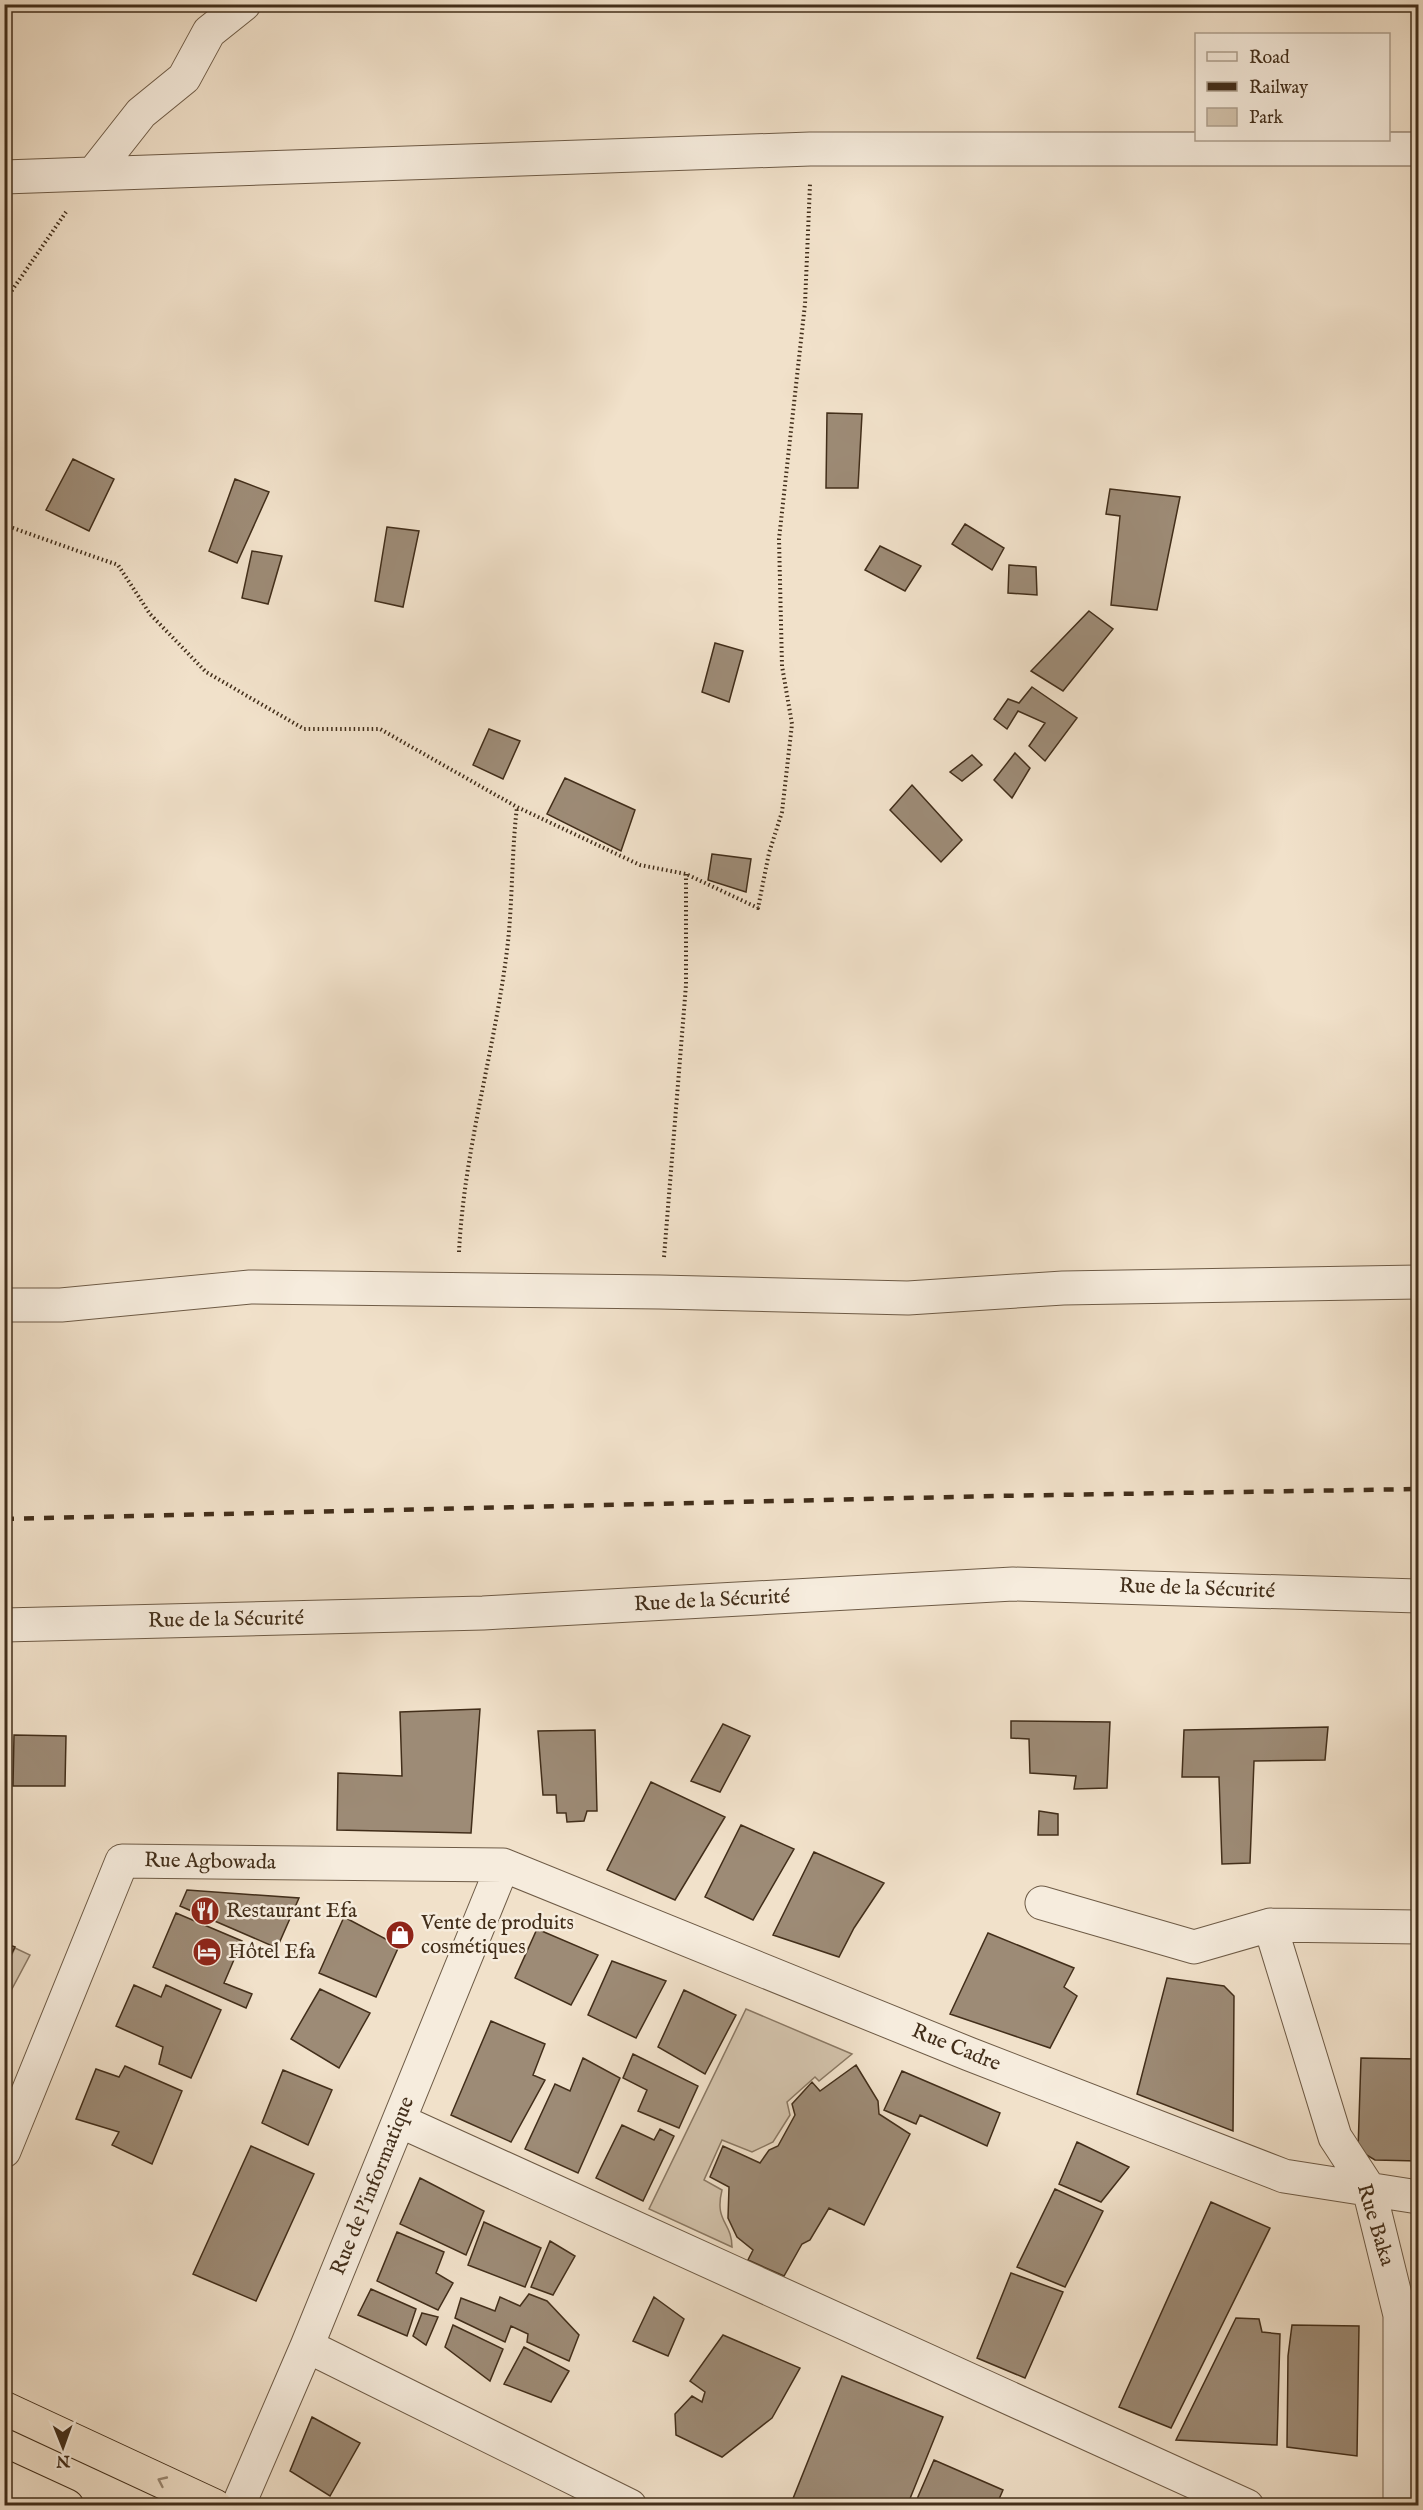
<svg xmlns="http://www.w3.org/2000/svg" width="1423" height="2510" font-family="'IM FELL English',serif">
	<rect width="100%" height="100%" fill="#f1e1ca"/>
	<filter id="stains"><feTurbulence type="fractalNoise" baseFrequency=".00333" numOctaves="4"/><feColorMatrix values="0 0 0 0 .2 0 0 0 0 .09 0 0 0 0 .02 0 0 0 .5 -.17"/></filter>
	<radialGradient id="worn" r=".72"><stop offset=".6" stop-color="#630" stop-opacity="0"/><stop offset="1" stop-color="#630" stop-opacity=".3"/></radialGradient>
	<path fill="#d3c3ac" stroke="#8a7863" stroke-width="1.5" d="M15,1948L30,1955L5,2002V1969Z
		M746,2009L852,2054L819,2081L815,2077L787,2102L790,2115L773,2142L752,2152L722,2140L704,2180L722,2190C714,2222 732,2222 732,2247L649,2209Z"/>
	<path fill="#9d8b76" stroke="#422e1a" stroke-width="1.5" d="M827,413L862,414L858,488H826Z
		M73,459L114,479L89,531L46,510Z
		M235,479L269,492L237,563L209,551Z
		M1110,489L1180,497L1157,610L1111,605L1120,516L1106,514Z
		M965,524L1004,548L992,570L952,544Z
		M387,527L419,531L403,607L375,601Z
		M880,546L921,566L905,591L865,570Z
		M252,551L282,556L268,604L242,598Z
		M1009,565L1036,567L1037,595L1008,593Z
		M1089,611L1113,629L1063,691L1031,671Z
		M715,643L743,651L729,702L702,692Z
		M1032,687L1077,718L1045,761L1029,746L1045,723L1018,711L1007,729L994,719L1008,699L1019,703Z
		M489,729L520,741L503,779L473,765Z
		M1015,753L1030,768L1012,798L994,780Z
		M972,755L982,765L962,781L950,772Z
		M565,778L635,810L621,851L547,814Z
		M912,785L962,840L941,862L890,810Z
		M712,854L751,859L746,892L708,880Z
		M480,1709L471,1833L337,1830L338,1773L402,1776L400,1712Z
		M1011,1721L1110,1722L1107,1788L1074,1789L1076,1776L1030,1773L1029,1739L1011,1738Z
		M723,1724L750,1736L720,1792L691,1781Z
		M1328,1727L1325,1760L1254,1761L1250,1863L1222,1864L1219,1777H1182L1184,1730Z
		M595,1730L597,1811H587L584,1821L567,1822L566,1813H557L556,1795H543L538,1731Z
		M14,1735L66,1736L65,1786H13Z
		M651,1782L725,1817L675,1900L607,1870Z
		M1039,1811L1058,1814V1835H1038Z
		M741,1825L794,1849L753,1920L705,1897Z
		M814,1852L884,1883L854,1928L839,1957L773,1935Z
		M187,1890L299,1898L277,1948L180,1906Z
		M176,1913L242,1941L224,1983L252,1994L246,2008L153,1967Z
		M344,1917L399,1946L376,1997L319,1973Z
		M537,1929L598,1955L571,2005L515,1978Z
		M988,1933L1074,1968L1064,1987L1077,1996L1050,2048L950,2014Z
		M4,1943L15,1947L4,1968Z
		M612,1961L666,1981L636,2038L588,2015Z
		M1167,1978L1224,1986L1234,1996L1233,2131L1137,2094Z
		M134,1985L161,1997L166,1985L221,2010L191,2078L159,2064L163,2047L116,2026Z
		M320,1989L370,2013L339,2068L291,2039Z
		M684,1990L736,2015L705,2074L658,2047Z
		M491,2021L545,2044L533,2075L545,2080L511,2142L451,2115Z
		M633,2054L698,2086L679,2128L638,2111L647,2090L623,2078Z
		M583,2058L620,2078L578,2173L525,2149L555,2084L570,2091Z
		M1361,2058L1418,2059V2161L1375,2160L1358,2150Z
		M856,2065L878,2101L879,2114L910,2134L864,2225L829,2208L810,2240L802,2244L784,2276L748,2260L753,2250L737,2237L728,2218L729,2187L710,2177L723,2146L760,2163L769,2150L778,2146L795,2115L792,2104L812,2082L820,2091Z
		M125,2066L182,2091L152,2164L112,2145L119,2132L76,2119L96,2069L119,2077Z
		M283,2070L332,2090L308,2145L262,2123Z
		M902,2071L1000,2113L987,2146L920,2115L916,2124L884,2110Z
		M622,2125L654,2140L660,2129L674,2136L643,2201L596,2178Z
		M1077,2142L1129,2167L1101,2202L1059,2184Z
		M251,2146L314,2174L256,2301L193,2274Z
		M420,2178L484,2211L466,2255L400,2224Z
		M1055,2189L1103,2211L1065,2287L1017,2267Z
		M1211,2202L1270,2228L1171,2428L1119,2407Z
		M484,2222L541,2248L525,2287L468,2265Z
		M397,2232L444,2252L436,2273L453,2283L438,2310L377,2281Z
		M550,2241L575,2256L553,2295L531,2287Z
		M1011,2273L1063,2292L1025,2378L977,2358Z
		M371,2289L416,2309L407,2336L358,2315Z
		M529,2294L547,2301L579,2335L569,2361L527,2342L528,2334L511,2326L505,2342L455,2318L461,2298L495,2311L500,2297L520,2306Z
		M654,2297L684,2319L668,2356L633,2341Z
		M422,2313L438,2317L426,2345L413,2336Z
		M1236,2318L1259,2319L1262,2332L1280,2334L1277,2445L1176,2440Z
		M453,2325L503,2349L490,2381L445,2347Z
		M1292,2325L1359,2326L1357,2456L1287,2447L1288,2356Z
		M723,2335L800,2368L772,2418L722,2457L676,2435L675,2414L692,2396L702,2402L705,2392L690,2381Z
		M524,2347L569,2371L551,2402L504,2384Z
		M842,2376L943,2417L907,2506H790Z
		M312,2417L360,2443L330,2496L290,2471Z
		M934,2460L1003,2490L996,2506H914Z"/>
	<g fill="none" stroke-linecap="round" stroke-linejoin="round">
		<g stroke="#6e5b46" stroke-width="35">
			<path id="street" d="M93,174L141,113L184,78L209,32L244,4
				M4,177L810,149H1418
				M4,1305H61L250,1287L660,1292L908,1298L1063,1288L1418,1282
				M4,1625L483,1613L1013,1584L1418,1596
				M1042,1903L1194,1947L1270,1925L1418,1927
				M1270,1925L1335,2137L1369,2189L1400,2315V2506
				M400,2121L1247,2506
				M4,2151L122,1861L503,1865L969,2054L1284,2176L1418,2197
				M307,2346L630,2506
				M238,2506L307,2346L503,1865"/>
		</g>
		<g stroke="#422e1a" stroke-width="35">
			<path id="highway" d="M4,2408L215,2506
				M4,2477L67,2506"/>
		</g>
		<path stroke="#422e1a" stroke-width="4" stroke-dasharray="1.5 3" stroke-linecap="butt" d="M4,302L66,212
			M4,525L118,565L150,614L206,672L304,729H380L517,807L640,865L686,874L758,908L769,853L782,812L792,724L782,666L779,539L805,304L810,184
			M459,1252C464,1152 493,1056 506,958C513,908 511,857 517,807
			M664,1257L686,985V874"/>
		<use href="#street" stroke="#f6ecdd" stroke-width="33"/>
		<use href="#highway" stroke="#f1e1ca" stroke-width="33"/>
		<path stroke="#422e1a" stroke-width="4.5" stroke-dasharray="10 10" stroke-linecap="butt" d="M4,1519L994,1496L1418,1489"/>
	</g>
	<defs><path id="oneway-chevron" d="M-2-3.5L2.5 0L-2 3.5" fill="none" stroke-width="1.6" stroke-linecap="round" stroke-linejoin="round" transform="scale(1.5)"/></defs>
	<use stroke="#9a8872" href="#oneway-chevron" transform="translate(162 2481) rotate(-155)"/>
	<defs>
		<g id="restaurant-disc" transform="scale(1.5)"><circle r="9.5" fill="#8f2418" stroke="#f6ecdd"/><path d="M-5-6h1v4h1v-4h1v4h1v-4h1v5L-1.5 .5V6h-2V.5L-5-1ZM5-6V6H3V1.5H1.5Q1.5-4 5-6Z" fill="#fff"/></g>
		<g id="shop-disc" transform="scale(1.5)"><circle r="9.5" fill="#8f2418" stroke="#f6ecdd"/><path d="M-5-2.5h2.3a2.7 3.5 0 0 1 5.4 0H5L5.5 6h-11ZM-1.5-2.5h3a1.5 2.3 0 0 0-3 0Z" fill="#fff"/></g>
		<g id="hotel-disc" transform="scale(1.5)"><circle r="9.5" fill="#8f2418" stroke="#f6ecdd"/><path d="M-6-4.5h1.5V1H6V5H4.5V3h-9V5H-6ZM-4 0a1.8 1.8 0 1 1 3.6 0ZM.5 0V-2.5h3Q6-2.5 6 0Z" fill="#fff"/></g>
	</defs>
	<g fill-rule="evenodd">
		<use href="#restaurant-disc" x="205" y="1911"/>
		<use href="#shop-disc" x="400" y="1935"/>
		<use href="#hotel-disc" x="207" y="1952"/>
	</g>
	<g text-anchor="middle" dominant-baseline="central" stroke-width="5" stroke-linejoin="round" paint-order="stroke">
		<g font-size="21" fill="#422e1a" stroke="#f6ecdd">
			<text transform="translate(1197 1589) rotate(2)">Rue de la Sécurité</text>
			<text transform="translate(712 1601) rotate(-3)">Rue de la Sécurité</text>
			<text transform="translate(226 1620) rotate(-1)">Rue de la Sécurité</text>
			<text transform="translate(210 1862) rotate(1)">Rue Agbowada</text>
			<text transform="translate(956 2048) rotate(22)">Rue Cadre</text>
			<text transform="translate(373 2186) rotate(-68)">Rue de l'informatique</text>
			<text transform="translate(1375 2225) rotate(73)">Rue Baka</text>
		</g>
		<g font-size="21" fill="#422e1a" stroke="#f6ecdd" text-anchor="start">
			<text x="226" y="1911">Restaurant Efa</text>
			<text x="421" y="1923">Vente de produits<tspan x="421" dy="24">cosmétiques</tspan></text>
			<text x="228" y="1952">Hôtel Efa</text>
		</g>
	</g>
	<rect width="1423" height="2510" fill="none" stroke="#f1e1ca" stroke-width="24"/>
	<rect x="6" y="6" width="1411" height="2498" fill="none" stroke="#422e1a" stroke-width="3"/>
	<rect x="12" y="12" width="1399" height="2486" fill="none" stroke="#422e1a" stroke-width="1.5"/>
	<rect x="1195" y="33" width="195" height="108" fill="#f6ecdd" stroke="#aea08f" stroke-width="1.5"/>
	<rect x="1207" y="52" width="30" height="9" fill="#f6ecdd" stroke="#aea08f" stroke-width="1.5"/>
	<text x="1249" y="63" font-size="18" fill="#422e1a">Road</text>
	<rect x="1207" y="82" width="30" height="9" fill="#422e1a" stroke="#aea08f" stroke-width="1.5"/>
	<text x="1249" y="93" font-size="18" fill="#422e1a">Railway</text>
	<rect x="1207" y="108" width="30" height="18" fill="#d3c3ac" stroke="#aea08f" stroke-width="1.5"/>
	<text x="1249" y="123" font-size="18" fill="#422e1a">Park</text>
	<g transform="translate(63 2447) rotate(179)" stroke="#f6ecdd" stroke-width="4.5" paint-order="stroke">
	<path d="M0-4.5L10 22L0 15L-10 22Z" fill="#422e1a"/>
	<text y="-9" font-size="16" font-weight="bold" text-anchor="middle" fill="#422e1a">N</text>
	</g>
	<rect width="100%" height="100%" filter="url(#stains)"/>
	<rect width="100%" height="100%" fill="url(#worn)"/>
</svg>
